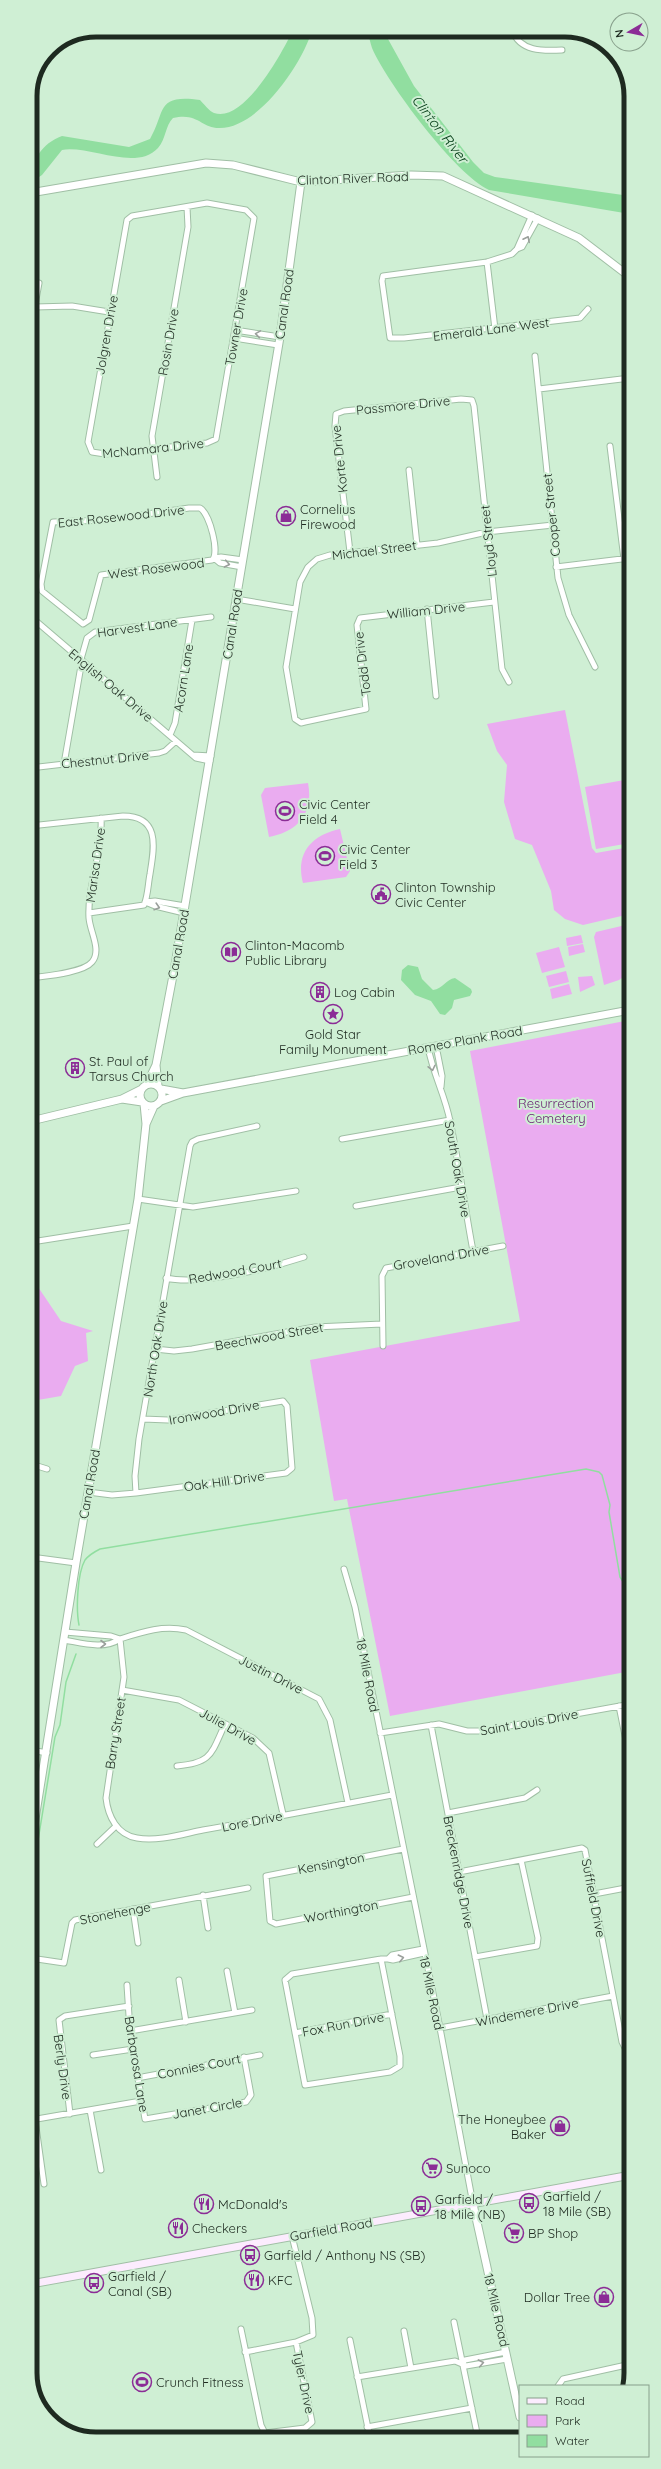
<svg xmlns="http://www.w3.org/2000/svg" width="661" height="2469" font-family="Quicksand,sans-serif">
	<rect width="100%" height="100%" fill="#cfefd4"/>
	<path fill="#eaacf0" d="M565,710L592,848L596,853L630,847V914L583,925L565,919L554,910L551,891L532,845L515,839L504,802L507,765L497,751L487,724Z
		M630,779V843L596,849L585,787Z
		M308,783C314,814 297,832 269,837L261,795L265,788Z
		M340,829L350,871L346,877L303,883C295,853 312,835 340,829Z
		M630,924V972L619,980L604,985L594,937L596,932Z
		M581,935L583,943L567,946L566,938Z
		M583,944L585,952L569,956L568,947Z
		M559,947L565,967L542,973L536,953Z
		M566,971L569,982L549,987L546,976Z
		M592,976L595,985L580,992L578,977Z
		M569,984L572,994L552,999L550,989Z
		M630,1020L631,1671L390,1716L347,1499L334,1501L310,1360L520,1321L470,1051Z
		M34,1281L61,1321L93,1331L86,1333L88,1361L75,1366L61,1396L32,1401L31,1282Z"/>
	<path fill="#91dea0" d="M293,30H312C303,63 258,129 219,128C201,128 198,112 173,118C165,126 166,139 158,148C136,172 89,145 62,150L42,175L30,183C30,162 42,143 62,136L129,147L150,139C166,112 155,94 200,100C204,104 209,111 214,113C244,124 283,51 293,30Z
		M367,30H383L414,86L473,162L484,173L495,177L630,196V214L489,190C456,175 387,83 372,48C370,42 369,36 367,30Z
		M408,965L418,967L422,979L433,990C443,989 446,979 455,978L471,989L472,992L470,996L454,1000L452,1008L445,1015L440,1014L431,1001L415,995L401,980L402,970Z"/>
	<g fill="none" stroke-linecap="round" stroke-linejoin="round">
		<path stroke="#91dea0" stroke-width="1.5" d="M79,1625C76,1610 77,1574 85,1560C89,1555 94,1552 100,1549L586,1469L599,1472L602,1475L610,1505L609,1512L620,1577L631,1594
			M31,1883L55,1737L60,1725L66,1682L76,1654
			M31,1889V1906"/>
		<g stroke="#a0bfa5" stroke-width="7">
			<path id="minor" d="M512,30C520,52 543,51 562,50
				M207,203L246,210L254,218L216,439L207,443L105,454L92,452L88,442L127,220L132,216Z
				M532,215L517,249L522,247L538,218
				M517,249L512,254L487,262L383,276L382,281L390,338H404L580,318L588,309
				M487,262L495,329
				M35,307L72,306L109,312
				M235,330L280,337
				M30,332L39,283
				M234,338L278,345
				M535,356L558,578L569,615L595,667
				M30,358L33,382L30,407
				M539,389L630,378
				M610,446L624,559
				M409,470L417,545
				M157,477L152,436L188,227L187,207
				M189,508H200C210,514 220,554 212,560L101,575L89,620L83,624L42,591L41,584L53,522L105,520Z
				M350,552L335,426L336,414L344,411L461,399L472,400L474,406L502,669L509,682
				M242,567L220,563L214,558L221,557L243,560
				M556,567L630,558
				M236,599L295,609
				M494,602L360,618L357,625L366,709L305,722L301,723L295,719L286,667L300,582L308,567L317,559L330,555L438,543L487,532L553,525
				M427,609L436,696
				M30,616L196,758L210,761
				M30,650L35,621
				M81,659L87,638L95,632L211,617
				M170,735L175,723L192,620
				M193,755L211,756
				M64,764L82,660
				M30,768L159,753L165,751L176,741
				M30,826L123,816C161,816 154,848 150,874C148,884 148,896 144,905L89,913
				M30,851L31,826
				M184,913L155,906L145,902L155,901L185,906
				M31,966L32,978
				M31,978C45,976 83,973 92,962C102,950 90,932 89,918C87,887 103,852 101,818
				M436,1046L442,1076L441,1087
				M428,1047C433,1074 445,1095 450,1121C459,1164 465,1208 473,1251
				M342,1139L450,1120
				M138,1199L193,1207L296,1191
				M356,1206L461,1187
				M38,1241L133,1226
				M166,1278C200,1286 270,1268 304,1257
				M383,1346L382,1276L386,1268L503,1246
				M155,1349L174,1351L192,1349L315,1327L382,1324
				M31,1464L47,1469
				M88,1492L112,1495L136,1493L286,1473L292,1468L287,1406L283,1401L168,1420L143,1419
				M136,1493L135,1476L139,1439L190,1146L192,1142L198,1139L257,1126
				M31,1557L76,1563
				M344,1569L355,1607L440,2028L473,2204
				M64,1640C82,1643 104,1650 120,1639L111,1636L65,1632
				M122,1690L179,1700L253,1738L269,1753L283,1814
				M619,1706L631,1765
				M431,1725L487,2019
				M380,1733L439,1724L467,1731H482L631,1704
				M31,1750L47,1753
				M177,1766C212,1763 211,1754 225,1724
				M629,1791L631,1785
				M348,1803L330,1720L319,1699L186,1630C162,1625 142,1632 120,1639L124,1677L106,1798C108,1816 117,1835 137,1838C157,1842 183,1834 203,1830C266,1819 329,1807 392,1795
				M448,1813L525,1798L537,1790
				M97,1844L116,1826
				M403,1849L266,1876L270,1921L276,1924L413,1897
				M459,1872L582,1848L585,1850L622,2042L625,2048H631
				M594,1894L631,1887
				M203,1895L208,1928
				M133,1909L138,1943
				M423,1949L392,1955L388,1959L393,1960L424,1953
				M31,1956L37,1959H31
				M475,1957L537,1946L538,1938L521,1860
				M37,1959L64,1963L72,1923L75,1920L248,1888
				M381,1959L400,2056V2066L390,2072L305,2085L285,1980L292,1974L381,1959H388
				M227,1971L235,2013
				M179,1980L186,2022
				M127,1985L130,2031L145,2119L246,2102L251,2095L244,2057
				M440,2028L613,1996
				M130,2031L252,2010
				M295,2033L392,2014
				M93,2055L133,2049
				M137,2078L260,2055
				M90,2110L101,2170
				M70,2114L59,2020L65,2016L129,2006
				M31,2120L141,2101
				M35,2120L44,2184
				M454,2322L478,2438
				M241,2329L261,2425L265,2433L305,2428L312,2422L296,2342
				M404,2331L411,2368
				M350,2340L370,2438
				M245,2352L296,2342L313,2335L312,2318L292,2236
				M506,2352L465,2360L462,2364L466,2366L507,2359
				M357,2377L455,2361L462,2364
				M558,2386L563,2379L631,2364
				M367,2427L472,2408"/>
		</g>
		<g stroke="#a0bfa5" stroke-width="9">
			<path id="tertiary" d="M30,193L206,163L233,165L301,182L411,175L443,176L579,238L630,277
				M156,1065L158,1086
				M140 1095a11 11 0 1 1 22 0a11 11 0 1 1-22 0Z
				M147,1084L156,1065L175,965L280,337L301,182
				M161,1089L183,1093
				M122,1099L142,1102
				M161,1101L183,1093L630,1010
				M31,1121L122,1099L142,1089
				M146,1124L154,1106
				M31,1844L76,1563L138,1199L146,1124L144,1104
				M473,2204L520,2417"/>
		</g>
		<g stroke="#a0bfa5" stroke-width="9">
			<path id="secondary" d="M31,2284L631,2175"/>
		</g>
		<use href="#minor" stroke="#fff" stroke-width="5"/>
		<use href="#tertiary" stroke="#fff" stroke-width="7"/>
		<use href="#secondary" stroke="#fcecfe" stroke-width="7"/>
	</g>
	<defs><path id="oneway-chevron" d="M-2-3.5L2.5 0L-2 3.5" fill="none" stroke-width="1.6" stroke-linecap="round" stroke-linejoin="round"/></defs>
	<g stroke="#9a9f9b">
		<use href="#oneway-chevron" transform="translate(527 239) rotate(-63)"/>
		<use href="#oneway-chevron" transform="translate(258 334) rotate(-171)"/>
		<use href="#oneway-chevron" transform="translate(227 564) rotate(11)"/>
		<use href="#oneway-chevron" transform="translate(157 907) rotate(17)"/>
		<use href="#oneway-chevron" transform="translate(432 1068) rotate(77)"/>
		<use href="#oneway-chevron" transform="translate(103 1644)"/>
		<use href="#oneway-chevron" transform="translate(401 1958) rotate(-13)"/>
		<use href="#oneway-chevron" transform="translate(481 2363) rotate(-11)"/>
	</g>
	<defs>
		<g id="shop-ring" transform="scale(1)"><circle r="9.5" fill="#cfefd4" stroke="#8b2c96" stroke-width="1.5"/><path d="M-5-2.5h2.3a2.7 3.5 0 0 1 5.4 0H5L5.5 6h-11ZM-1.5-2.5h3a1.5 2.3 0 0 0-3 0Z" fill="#8b2c96"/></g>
		<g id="stadium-ring" transform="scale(1)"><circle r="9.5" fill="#cfefd4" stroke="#8b2c96" stroke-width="1.5"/><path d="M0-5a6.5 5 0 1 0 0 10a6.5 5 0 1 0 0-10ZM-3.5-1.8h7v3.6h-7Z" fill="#8b2c96"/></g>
		<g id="civic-ring" transform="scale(1)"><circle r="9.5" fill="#cfefd4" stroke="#8b2c96" stroke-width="1.5"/><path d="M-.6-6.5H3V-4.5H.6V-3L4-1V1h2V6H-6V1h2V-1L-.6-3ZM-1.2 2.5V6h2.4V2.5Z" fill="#8b2c96"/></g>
		<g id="library-ring" transform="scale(1)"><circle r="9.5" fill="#cfefd4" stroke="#8b2c96" stroke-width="1.5"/><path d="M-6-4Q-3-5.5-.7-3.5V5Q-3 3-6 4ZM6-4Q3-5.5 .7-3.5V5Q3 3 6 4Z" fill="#8b2c96"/></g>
		<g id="building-ring" transform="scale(1)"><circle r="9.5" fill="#cfefd4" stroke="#8b2c96" stroke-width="1.5"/><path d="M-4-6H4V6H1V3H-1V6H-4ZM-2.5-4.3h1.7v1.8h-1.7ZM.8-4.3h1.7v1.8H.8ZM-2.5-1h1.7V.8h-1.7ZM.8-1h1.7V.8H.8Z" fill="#8b2c96"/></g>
		<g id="sight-ring" transform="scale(1)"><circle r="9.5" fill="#cfefd4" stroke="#8b2c96" stroke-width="1.5"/><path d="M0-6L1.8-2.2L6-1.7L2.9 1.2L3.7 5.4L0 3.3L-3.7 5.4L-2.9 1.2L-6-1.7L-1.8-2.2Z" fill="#8b2c96"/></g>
		<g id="supermarket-ring" transform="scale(1)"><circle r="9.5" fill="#cfefd4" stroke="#8b2c96" stroke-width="1.5"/><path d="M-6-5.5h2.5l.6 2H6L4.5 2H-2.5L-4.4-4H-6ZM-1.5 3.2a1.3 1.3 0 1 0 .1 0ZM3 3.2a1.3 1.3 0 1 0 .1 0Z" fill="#8b2c96"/></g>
		<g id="bus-ring" transform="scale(1)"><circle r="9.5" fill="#cfefd4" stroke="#8b2c96" stroke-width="1.5"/><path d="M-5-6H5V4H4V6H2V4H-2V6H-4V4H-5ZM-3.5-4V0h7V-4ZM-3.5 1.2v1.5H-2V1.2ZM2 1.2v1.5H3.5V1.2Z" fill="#8b2c96"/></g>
		<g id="restaurant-ring" transform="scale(1)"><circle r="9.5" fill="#cfefd4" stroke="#8b2c96" stroke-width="1.5"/><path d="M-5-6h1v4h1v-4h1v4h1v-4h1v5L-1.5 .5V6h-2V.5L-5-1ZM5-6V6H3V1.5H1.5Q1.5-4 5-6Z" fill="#8b2c96"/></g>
	</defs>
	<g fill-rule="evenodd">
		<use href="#shop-ring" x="286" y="516"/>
		<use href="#stadium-ring" x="285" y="811"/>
		<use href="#stadium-ring" x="325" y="856"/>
		<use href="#civic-ring" x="381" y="894"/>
		<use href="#library-ring" x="231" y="952"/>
		<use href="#building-ring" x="320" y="992"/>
		<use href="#sight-ring" x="333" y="1014"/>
		<use href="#building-ring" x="75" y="1068"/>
		<use href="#shop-ring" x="560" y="2126"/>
		<use href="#supermarket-ring" x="432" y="2168"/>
		<use href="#bus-ring" x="529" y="2203"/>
		<use href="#restaurant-ring" x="204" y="2204"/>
		<use href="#bus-ring" x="421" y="2206"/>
		<use href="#restaurant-ring" x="178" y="2228"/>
		<use href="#supermarket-ring" x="514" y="2233"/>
		<use href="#bus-ring" x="250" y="2255"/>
		<use href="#restaurant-ring" x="254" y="2280"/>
		<use href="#bus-ring" x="94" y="2283"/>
		<use href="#shop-ring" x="604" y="2297"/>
		<use href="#stadium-ring" x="142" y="2382"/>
	</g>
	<g text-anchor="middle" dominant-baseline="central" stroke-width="4" stroke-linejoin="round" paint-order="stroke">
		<g font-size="13" fill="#1e2a20" stroke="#cfefd4">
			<text transform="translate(353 178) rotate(-2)">Clinton River Road</text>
			<text transform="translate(284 304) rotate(-82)">Canal Road</text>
			<text transform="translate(236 327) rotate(-80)">Towner Drive</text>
			<text transform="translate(491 329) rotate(-7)">Emerald Lane West</text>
			<text transform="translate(106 335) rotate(-80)">Jolgren Drive</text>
			<text transform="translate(168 342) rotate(-80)">Rosin Drive</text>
			<text transform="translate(403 405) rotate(-6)">Passmore Drive</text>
			<text transform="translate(153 448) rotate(-6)">McNamara Drive</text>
			<text transform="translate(339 459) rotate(-96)">Korte Drive</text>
			<text transform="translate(551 515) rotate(-96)">Cooper Street</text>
			<text transform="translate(121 516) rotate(-6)">East Rosewood Drive</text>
			<text transform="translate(488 541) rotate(-96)">Lloyd Street</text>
			<text transform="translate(374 550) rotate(-7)">Michael Street</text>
			<text transform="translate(156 568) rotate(-7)">West Rosewood</text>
			<text transform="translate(426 610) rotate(-6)">William Drive</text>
			<text transform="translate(232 624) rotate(-81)">Canal Road</text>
			<text transform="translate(137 627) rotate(-8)">Harvest Lane</text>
			<text transform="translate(362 664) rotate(-97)">Todd Drive</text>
			<text transform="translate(183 678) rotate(-81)">Acorn Lane</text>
			<text transform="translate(111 685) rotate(40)">English Oak Drive</text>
			<text transform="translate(105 759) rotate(-6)">Chestnut Drive</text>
			<text transform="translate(95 865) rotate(-82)">Marisa Drive</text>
			<text transform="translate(178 944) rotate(-80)">Canal Road</text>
			<text transform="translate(465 1040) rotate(-10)">Romeo Plank Road</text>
			<text transform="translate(458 1169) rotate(80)">South Oak Drive</text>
			<text transform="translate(441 1257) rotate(-10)">Groveland Drive</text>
			<text transform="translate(235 1271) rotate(-10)">Redwood Court</text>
			<text transform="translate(269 1336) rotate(-10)">Beechwood Street</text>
			<text transform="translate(155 1349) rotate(-81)">North Oak Drive</text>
			<text transform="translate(214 1412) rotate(-10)">Ironwood Drive</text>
			<text transform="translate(224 1481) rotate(-8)">Oak Hill Drive</text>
			<text transform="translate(89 1484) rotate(-80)">Canal Road</text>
			<text transform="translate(271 1674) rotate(27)">Justin Drive</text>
			<text transform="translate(368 1675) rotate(79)">18 Mile Road</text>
			<text transform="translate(529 1722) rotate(-10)">Saint Louis Drive</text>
			<text transform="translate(228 1726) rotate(29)">Julie Drive</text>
			<text transform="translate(115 1733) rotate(-81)">Barry Street</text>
			<text transform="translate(252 1821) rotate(-11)">Lore Drive</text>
			<text transform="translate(331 1863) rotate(-11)">Kensington</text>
			<text transform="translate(459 1872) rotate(79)">Breckenridge Drive</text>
			<text transform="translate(594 1898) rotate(79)">Suffield Drive</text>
			<text transform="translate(341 1911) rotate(-11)">Worthington</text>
			<text transform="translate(115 1913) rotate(-11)">Stonehenge</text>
			<text transform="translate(432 1993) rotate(78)">18 Mile Road</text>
			<text transform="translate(527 2012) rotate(-11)">Windemere Drive</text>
			<text transform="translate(343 2024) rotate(-11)">Fox Run Drive</text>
			<text transform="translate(137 2064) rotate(81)">Barbarosa Lane</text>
			<text transform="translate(199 2066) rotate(-11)">Connies Court</text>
			<text transform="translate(63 2067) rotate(82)">Berly Drive</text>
			<text transform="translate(207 2108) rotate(-10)">Janet Circle</text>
			<text transform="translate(331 2229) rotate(-10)">Garfield Road</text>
			<text transform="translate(497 2310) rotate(77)">18 Mile Road</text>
			<text transform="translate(304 2382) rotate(78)">Tyler Drive</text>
		</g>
		<g font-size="13" fill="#1e2a20" stroke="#cfefd4" text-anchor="start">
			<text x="300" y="509">Cornelius<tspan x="300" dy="15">Firewood</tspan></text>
			<text x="299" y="804">Civic Center<tspan x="299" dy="15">Field 4</tspan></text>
			<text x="339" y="849">Civic Center<tspan x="339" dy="15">Field 3</tspan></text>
			<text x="395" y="887">Clinton Township<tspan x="395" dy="15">Civic Center</tspan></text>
			<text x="245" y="945">Clinton-Macomb<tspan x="245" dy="15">Public Library</tspan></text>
			<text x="334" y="992">Log Cabin</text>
			<text x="333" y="1034" text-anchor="middle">Gold Star<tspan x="333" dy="15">Family Monument</tspan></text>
			<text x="89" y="1061">St. Paul of<tspan x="89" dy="15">Tarsus Church</tspan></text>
			<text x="546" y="2119" text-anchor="end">The Honeybee<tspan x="546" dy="15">Baker</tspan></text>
			<text x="446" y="2168">Sunoco</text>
			<text x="543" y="2196">Garfield /<tspan x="543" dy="15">18 Mile (SB)</tspan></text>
			<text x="435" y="2199">Garfield /<tspan x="435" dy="15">18 Mile (NB)</tspan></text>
			<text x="218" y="2204">McDonald's</text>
			<text x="192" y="2228">Checkers</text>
			<text x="528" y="2233">BP Shop</text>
			<text x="264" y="2255">Garfield / Anthony NS (SB)</text>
			<text x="108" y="2276">Garfield /<tspan x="108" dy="15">Canal (SB)</tspan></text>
			<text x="268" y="2280">KFC</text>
			<text x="590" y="2297" text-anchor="end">Dollar Tree</text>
			<text x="156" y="2382">Crunch Fitness</text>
		</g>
		<g font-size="13" fill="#6a2172" stroke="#cfefd4">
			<text x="556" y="1103">Resurrection<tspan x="556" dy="15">Cemetery</tspan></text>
		</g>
		<g font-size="14" font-style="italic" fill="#003a14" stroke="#cfefd4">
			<text transform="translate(440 129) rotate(52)">Clinton River</text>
		</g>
	</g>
	<path d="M0 0H661V2469H0ZM96 37H565A59 59 0 0 1 624 96V2373A59 59 0 0 1 565 2432H96A59 59 0 0 1 37 2373V96A59 59 0 0 1 96 37Z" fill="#cfefd4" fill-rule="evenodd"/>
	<path fill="none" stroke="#1e2a20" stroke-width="5" d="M96 37H565A59 59 0 0 1 624 96V2373A59 59 0 0 1 565 2432H96A59 59 0 0 1 37 2373V96A59 59 0 0 1 96 37Z"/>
	<rect x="519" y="2385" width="130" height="72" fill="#cfefd4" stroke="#88a08c"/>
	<rect x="527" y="2398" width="20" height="6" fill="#fcecfe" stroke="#88a08c"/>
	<text x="555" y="2405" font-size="12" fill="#1e2a20">Road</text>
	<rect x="527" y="2415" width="20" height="12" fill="#eaacf0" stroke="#88a08c"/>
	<text x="555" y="2425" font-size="12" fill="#1e2a20">Park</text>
	<rect x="527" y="2435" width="20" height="12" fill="#91dea0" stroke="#88a08c"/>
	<text x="555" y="2445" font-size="12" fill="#1e2a20">Water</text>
	<g transform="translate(629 32) rotate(261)"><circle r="19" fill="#cfefd4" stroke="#88a08c"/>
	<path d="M0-3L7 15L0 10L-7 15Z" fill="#8b2c96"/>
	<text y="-6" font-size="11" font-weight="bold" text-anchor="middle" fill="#1e2a20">N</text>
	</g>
</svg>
